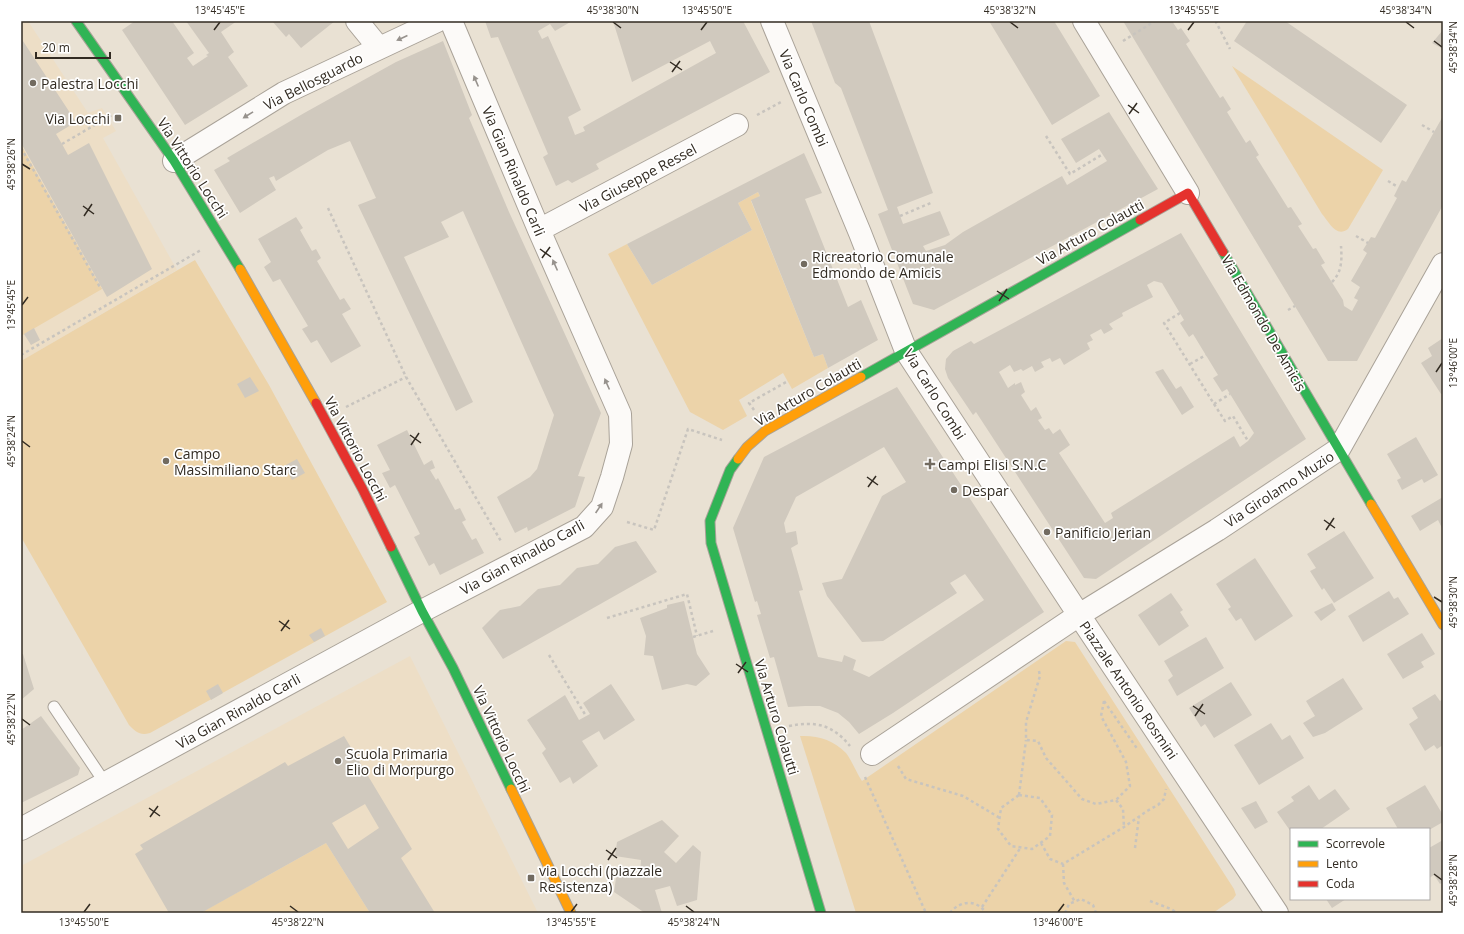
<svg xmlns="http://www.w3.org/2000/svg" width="1464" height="934" font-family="'Open Sans',sans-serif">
	<rect width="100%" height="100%" fill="#e9e1d3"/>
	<path fill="#eddec6" d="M21,21H28L88,113L102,108L116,131L103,138L177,270L21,361Z
		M410,656L538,913H21V866Z"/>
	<path fill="#ecd3a9" d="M1232,66L1383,170L1348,229C1336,238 1329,222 1322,214Z
		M21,145L102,289L21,336Z
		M758,192L760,196L751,201L814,357L823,354L828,368L792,389L783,373L739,400L747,416L723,430L690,412L608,254L627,244L652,285L752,230L738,203Z
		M195,260L269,385L387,602L150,733C140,736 136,732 129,725L21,537V361Z
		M1066,641L1075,642L1234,889L1236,895L1233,899L1213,913H856L800,736C817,735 834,740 846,753C852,761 856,772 862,781Z
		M326,843L370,913H205L204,911Z"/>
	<path fill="#d0c9be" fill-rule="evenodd" d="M135,21H172L194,53L187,58L193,66L208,56L206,55L209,53L186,21H237L221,32L234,52L228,57L248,86L185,125L122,30Z
		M272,21H335L301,48L289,34L286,37Z
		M485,21H572L555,31L550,24L538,31L542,39L548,36L581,110L568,117L575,135L585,131L583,127L716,53L710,41L632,82L613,21H743L770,72L596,164L599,169L572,183L568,180L556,186L543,157L548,154L498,37L491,38Z
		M811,21H869L933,193L897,207L903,224L940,211L950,235L923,246L926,251L945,245L963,232L1062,176L1067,185L1107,161L1099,149L1076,163L1061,139L1109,112L1158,189L934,310L913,304L878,214L888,210L841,88L835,83Z
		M989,21H1054L1100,96L1052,125Z
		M1123,21H1172L1178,30L1181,28L1190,41L1186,44L1220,98L1223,96L1231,109L1227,112L1246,143L1250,140L1259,155L1256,157L1288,208L1291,207L1302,224L1298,226L1313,249L1316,248L1325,263L1321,265L1343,300L1344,306L1352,311L1358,300L1354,298L1360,287L1351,281L1367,253L1363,250L1371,237L1375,238L1397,198L1394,196L1402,180L1406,182L1443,116V205L1357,361H1328Z
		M1247,21H1285L1407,105L1381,143L1234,41Z
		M1443,30V49L1432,43Z
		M21,38L76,122L56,134L62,144L68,155L89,143L152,269L107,297L21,143Z
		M443,41L472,115L469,118L509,212L601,413L578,476L585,477L575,507L528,531L527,527L515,533L497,497L530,477L537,469L554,415L463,211L441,222L449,237L404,257L473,402L456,411L358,205L376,198L350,141L328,150L276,181L274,176L269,178L276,190L240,213L214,170L230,161L227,158L306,112L396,62Z
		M804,153L822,193L805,199L848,307L861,300L878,340L828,368L823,354L814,357L751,200L760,196L758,192L738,203L752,230L652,285L627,244Z
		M296,217L303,228L300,230L312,251L316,249L321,258L317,261L340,300L344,298L351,309L342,314L361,346L331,363L317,340L311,343L302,329L308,326L280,279L273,282L264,267L271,262L258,239Z
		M1181,233L1306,439L1096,579L1084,578L976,412L973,415L948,378L945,369L946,359L953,351L971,341L974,344ZM1154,281L1162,283L1184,320L1180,323L1189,337L1193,334L1218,375L1213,378L1222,392L1227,389L1254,433L1248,441L1240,447L1234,436L1111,513L1113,518L1105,523L1059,453L1070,445L1060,429L1053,434L1049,428L1045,430L1038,420L1042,418L1036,407L1031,411L1021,395L1025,392L1021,382L1015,385V383L1008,388L999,372L1010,365L1014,372L1021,369L1023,371L1032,366L1035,372L1044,367L1041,362L1050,358L1052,362L1060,358L1064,365L1090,349L1087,343L1093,340L1090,335L1101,329L1104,334L1113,329L1109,324L1123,316L1122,313L1153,297L1147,285Z
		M34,328L40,340L31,345L24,334Z
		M1443,338V393L1441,394L1421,363L1432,356L1428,348Z
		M1163,369L1176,389L1181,386L1194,407L1182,415L1155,372Z
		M250,377L259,391L245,398L237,384Z
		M897,387L1044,612L893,713L859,734L849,722L838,713L820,706H805L788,707L774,657L770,658L757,615L761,614L757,601L755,602L733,528L764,457ZM884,447L906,482L882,496L842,579L822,583L827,596L862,642L883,641L957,593L950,583L965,574L984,600L869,677L853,670L856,660L844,655L842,662L818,657L799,591L803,590L791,548L798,544L796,531L786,533L784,523L796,497Z
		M407,430L424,465L432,460L435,468L430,470L436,480L438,478L455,510L460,508L466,520L462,522L472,540L476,538L484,553L440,575L434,563L429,566L414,537L420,534L395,485L390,488L382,473L390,470L377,445Z
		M1416,437L1438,475L1424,483L1422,479L1402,490L1397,480L1401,478L1387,454Z
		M297,459L305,473L292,480L284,466Z
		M1443,497V530L1438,520L1420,531L1411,516Z
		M1344,531L1374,578L1334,603L1324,588L1322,590L1310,571L1316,568L1307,554Z
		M636,541L657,572L503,659L482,628L500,610L520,606L538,589L560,585L577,568L598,564L615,547Z
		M1255,558L1293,616L1255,641L1241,618L1236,621L1228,609L1231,607L1216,584Z
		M1389,591L1394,599L1398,597L1409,614L1363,642L1348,616Z
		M1171,593L1183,610L1180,612L1189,626L1159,646L1138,615Z
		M684,601L697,654L710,674L696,686L687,684L662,690L653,656L644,655L646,636L640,618L667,608V605Z
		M1332,603L1336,610L1321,621L1314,612Z
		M321,628L325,636L314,642L309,635Z
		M1422,633L1435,654L1421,662L1424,667L1403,679L1387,654Z
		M1206,637L1224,668L1177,696L1168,680L1173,676L1164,661Z
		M21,654H23L34,689L21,700Z
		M1343,678L1363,709L1325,733L1313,737L1303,723L1315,716L1306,701Z
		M1231,682L1252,715L1214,738L1205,724L1201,727L1189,708Z
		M218,684L223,693L211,700L206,691Z
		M611,684L635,720L604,740L599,731L582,741L598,766L573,784L570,777L560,783L542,753L546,749L527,720L565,695L579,720L590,714L583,703Z
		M1435,694L1440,701L1443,699V745L1437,749L1434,745L1425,751L1409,724L1418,718L1412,708Z
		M41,716L80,768L78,775L21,803V730Z
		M1271,723L1282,740L1290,735L1304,758L1259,785L1234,745Z
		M344,736L412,849L401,858L435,913H370L326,843L201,913H169L135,854L143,849L140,845L285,762L288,766ZM365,804L379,828L348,849L332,823Z
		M1309,785L1319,800L1335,789L1350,809L1321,829H1291V832L1277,812L1294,801L1291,797Z
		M1425,785L1443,815V822L1429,830L1398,829L1386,808Z
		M1256,801L1268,822L1255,829L1241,808Z
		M662,820L679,836L664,852L676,863L693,845L701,852L697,900L677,906L670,886L655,890L662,913H645L614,892L617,871L640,874L641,860L615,856L617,842Z
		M1443,840V882L1440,884L1434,875L1429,878V848Z
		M1326,899H1346L1332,908Z"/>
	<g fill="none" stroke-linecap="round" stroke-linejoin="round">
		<g stroke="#a9a298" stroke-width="13">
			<path id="lane" d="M54,707L105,783"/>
		</g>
		<g stroke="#a9a298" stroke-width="24">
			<path id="street" d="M357,21L379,48
				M772,21L860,233L906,351L1079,615L1277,913
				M1084,21L1188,193
				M174,161L284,93L437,21
				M539,230L737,125
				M872,754L1079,615L1217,530L1339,449L1443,264
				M21,829L422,611L584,527L602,507L612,477L621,444L620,414L539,230L451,21"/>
		</g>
		<g stroke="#a9a298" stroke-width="11">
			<path id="fast" d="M76,21L174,161L240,269
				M1223,252L1371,504
				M861,377L1140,220
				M738,459L730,470L710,521L711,543L821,913
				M391,547L422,611L453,668L511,789"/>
		</g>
		<g stroke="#a9a298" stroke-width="11">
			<path id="slow" d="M240,269L316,403
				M738,459L747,447L765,431L861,377
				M1371,504L1443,625
				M511,789L571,913"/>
		</g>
		<g stroke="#a9a298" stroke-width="11">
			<path id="jam" d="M1140,220L1188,193L1223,252
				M316,403L363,490L391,547"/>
		</g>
		<path stroke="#c8c4be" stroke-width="2.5" stroke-dasharray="3 3" stroke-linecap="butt" d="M1217,21L1216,22L1230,49
			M1123,41L1155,21
			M757,115L781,102
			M1422,125L1434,132
			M1046,136L1070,174L1103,154
			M62,144L112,115
			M21,148L101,289
			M1388,181L1398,187
			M328,208L406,377L502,543
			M900,216L933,202
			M1356,236L1368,243
			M1332,282C1342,272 1342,260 1341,246
			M1288,310L1295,306
			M1180,313L1164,323L1214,404L1230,394
			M21,355L201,250
			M1190,364L1206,355
			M1214,404L1225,421L1233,416L1248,441
			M346,407L406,377
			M754,410L749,403L788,381
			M627,522L654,530L688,429L722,440
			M607,618L687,594L697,636
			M693,637L713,631
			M549,655L586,716
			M1039,671L1040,676L1026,722V740L1038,741L1046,758L1082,799L1096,804L1116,800L1123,809L1124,827
			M1104,701L1138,750
			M1104,701L1101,716L1126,762L1130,786L1116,800
			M789,726C815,721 832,724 850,746
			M898,766L906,779L963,796L1000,818
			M865,777L926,913
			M1019,795L1040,798L1052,815L1050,836L1032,849L1011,846L998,829L1001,808Z
			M1019,795L1026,740
			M1041,843L1050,859L1063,864L1124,827L1147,811L1158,805L1164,799L1166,789
			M1135,848L1139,817
			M1063,864L1064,883L1075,902
			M1150,901L1171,909L1177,913
			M982,907L1021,847
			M950,913C960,900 977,899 986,913
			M1065,913L1069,904L1081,899L1093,905L1096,913"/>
		<use href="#lane" stroke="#fcfaf8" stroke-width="11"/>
		<use href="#street" stroke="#fcfaf8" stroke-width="22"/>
		<use href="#fast" stroke="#30b455" stroke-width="9"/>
		<use href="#slow" stroke="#ff9f0a" stroke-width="9"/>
		<use href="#jam" stroke="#e5322d" stroke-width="9"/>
	</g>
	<defs><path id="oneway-solid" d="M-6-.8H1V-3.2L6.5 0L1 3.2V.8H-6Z"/></defs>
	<g fill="#97928d">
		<use href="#oneway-solid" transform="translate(402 38) rotate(155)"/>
		<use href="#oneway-solid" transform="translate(476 81) rotate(-113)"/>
		<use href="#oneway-solid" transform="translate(248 115) rotate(148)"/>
		<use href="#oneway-solid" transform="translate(555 265) rotate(-114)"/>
		<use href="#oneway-solid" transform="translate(607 384) rotate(-114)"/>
		<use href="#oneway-solid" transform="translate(599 508) rotate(-56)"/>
	</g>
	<path fill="none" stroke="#322b22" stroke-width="1.5" d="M613,22L621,28M1010,22L1018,28M1406,22L1414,28M214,30L220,22M701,30L707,22M1188,30L1194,22M1434,41L1442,47M670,62L682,70M672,72L680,61M1128,105L1139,113M1129,114L1137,103M22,164L30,169M83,206L94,214M84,216L92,204M540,249L551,257M542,258L550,247M997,291L1009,299M999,301L1007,289M22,305L28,297M1436,372L1442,363M410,435L421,443M22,441L30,447M411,445L419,433M867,477L878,485M868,487L876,476M1324,520L1335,528M1326,530L1334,518M1434,597L1442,602M279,621L290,629M281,631L289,620M736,664L748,672M738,673L746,662M1193,706L1205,714M1195,716L1203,704M22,719L30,725M149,808L160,816M150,817L158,806M606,850L617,858M608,860L616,848M1434,874L1442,880M290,906L298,912M686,906L694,912M84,912L90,904M571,912L577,904M1058,912L1064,904"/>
	<g fill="#726b60" stroke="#fff" stroke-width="1.5">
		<circle cx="33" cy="83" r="4"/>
		<rect x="114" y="114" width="8" height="8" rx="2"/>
		<circle cx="804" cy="264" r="4"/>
		<circle cx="166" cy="461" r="4"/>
		<path d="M928 458h4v4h4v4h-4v4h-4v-4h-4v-4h4z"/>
		<circle cx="954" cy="490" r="4"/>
		<circle cx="1047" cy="532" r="4"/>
		<circle cx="338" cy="761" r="4"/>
		<rect x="527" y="874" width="8" height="8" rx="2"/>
	</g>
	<g text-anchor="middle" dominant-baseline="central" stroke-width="3.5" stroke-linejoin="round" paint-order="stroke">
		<g font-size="14" fill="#322b22" stroke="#fff">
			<text transform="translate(313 81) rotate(-27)">Via Bellosguardo</text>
			<text transform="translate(804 98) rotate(67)">Via Carlo Combi</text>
			<text transform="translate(193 168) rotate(57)">Via Vittorio Locchi</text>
			<text transform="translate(514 171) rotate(67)">Via Gian Rinaldo Carli</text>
			<text transform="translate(638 178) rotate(-28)">Via Giuseppe Ressel</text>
			<text transform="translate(1090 232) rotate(-29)">Via Arturo Colautti</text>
			<text transform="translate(1264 323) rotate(60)">Via Edmondo De Amicis</text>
			<text transform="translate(808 392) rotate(-30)">Via Arturo Colautti</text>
			<text transform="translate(935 394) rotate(58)">Via Carlo Combi</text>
			<text transform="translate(356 449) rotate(62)">Via Vittorio Locchi</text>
			<text transform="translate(1279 489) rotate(-33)">Via Girolamo Muzio</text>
			<text transform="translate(522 557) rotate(-29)">Via Gian Rinaldo Carli</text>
			<text transform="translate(1129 690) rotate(56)">Piazzale Antonio Rosmini</text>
			<text transform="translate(238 711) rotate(-29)">Via Gian Rinaldo Carli</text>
			<text transform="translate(777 717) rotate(73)">Via Arturo Colautti</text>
			<text transform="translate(502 739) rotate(65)">Via Vittorio Locchi</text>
		</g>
		<g font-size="14" fill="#322b22" stroke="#fff" text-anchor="start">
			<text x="41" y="83">Palestra Locchi</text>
			<text x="110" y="118" text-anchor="end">Via Locchi</text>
			<text x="812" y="256">Ricreatorio Comunale<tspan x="812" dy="16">Edmondo de Amicis</tspan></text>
			<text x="174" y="453">Campo<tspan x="174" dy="16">Massimiliano Starc</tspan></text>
			<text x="938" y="464">Campi Elisi S.N.C</text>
			<text x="962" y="490">Despar</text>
			<text x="1055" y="532">Panificio Jerian</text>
			<text x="346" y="753">Scuola Primaria<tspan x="346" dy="16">Elio di Morpurgo</tspan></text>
			<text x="539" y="870">via Locchi (piazzale<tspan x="539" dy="16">Resistenza)</tspan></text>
		</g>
	</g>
	<rect width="1464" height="934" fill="none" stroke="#ffffff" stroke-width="44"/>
	<rect x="1290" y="828" width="140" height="72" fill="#ffffff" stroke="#adaaa7"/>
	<rect x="1298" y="841" width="20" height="6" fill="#30b455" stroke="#adaaa7"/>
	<text x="1326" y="848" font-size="12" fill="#322b22">Scorrevole</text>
	<rect x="1298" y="861" width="20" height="6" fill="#ff9f0a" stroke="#adaaa7"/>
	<text x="1326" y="868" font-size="12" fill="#322b22">Lento</text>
	<rect x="1298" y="881" width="20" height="6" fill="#e5322d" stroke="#adaaa7"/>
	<text x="1326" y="888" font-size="12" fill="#322b22">Coda</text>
	<path d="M36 52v6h74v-6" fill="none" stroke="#322b22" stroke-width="2"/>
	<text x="42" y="52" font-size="12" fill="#322b22" stroke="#ffffff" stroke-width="3" paint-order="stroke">20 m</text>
	<rect x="22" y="22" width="1420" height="890" fill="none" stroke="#322b22" stroke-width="1.5"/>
	<g font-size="10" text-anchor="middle" fill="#322b22">
		<text x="220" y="14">13°45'45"E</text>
		<text x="613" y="14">45°38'30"N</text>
		<text x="707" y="14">13°45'50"E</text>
		<text x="1010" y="14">45°38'32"N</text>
		<text x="1194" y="14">13°45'55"E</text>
		<text x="1406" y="14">45°38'34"N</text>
		<text transform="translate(1453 47) rotate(-90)" y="4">45°38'34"N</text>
		<text transform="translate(11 164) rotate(-90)" y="4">45°38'26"N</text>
		<text transform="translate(11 305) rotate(-90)" y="4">13°45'45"E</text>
		<text transform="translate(1453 363) rotate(-90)" y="4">13°46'00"E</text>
		<text transform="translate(11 441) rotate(-90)" y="4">45°38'24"N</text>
		<text transform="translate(1453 602) rotate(-90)" y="4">45°38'30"N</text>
		<text transform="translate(11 719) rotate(-90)" y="4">45°38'22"N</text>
		<text transform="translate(1453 880) rotate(-90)" y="4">45°38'28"N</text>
		<text x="84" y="926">13°45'50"E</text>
		<text x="298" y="926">45°38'22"N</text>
		<text x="571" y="926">13°45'55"E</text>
		<text x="694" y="926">45°38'24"N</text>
		<text x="1058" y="926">13°46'00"E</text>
	</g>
</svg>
